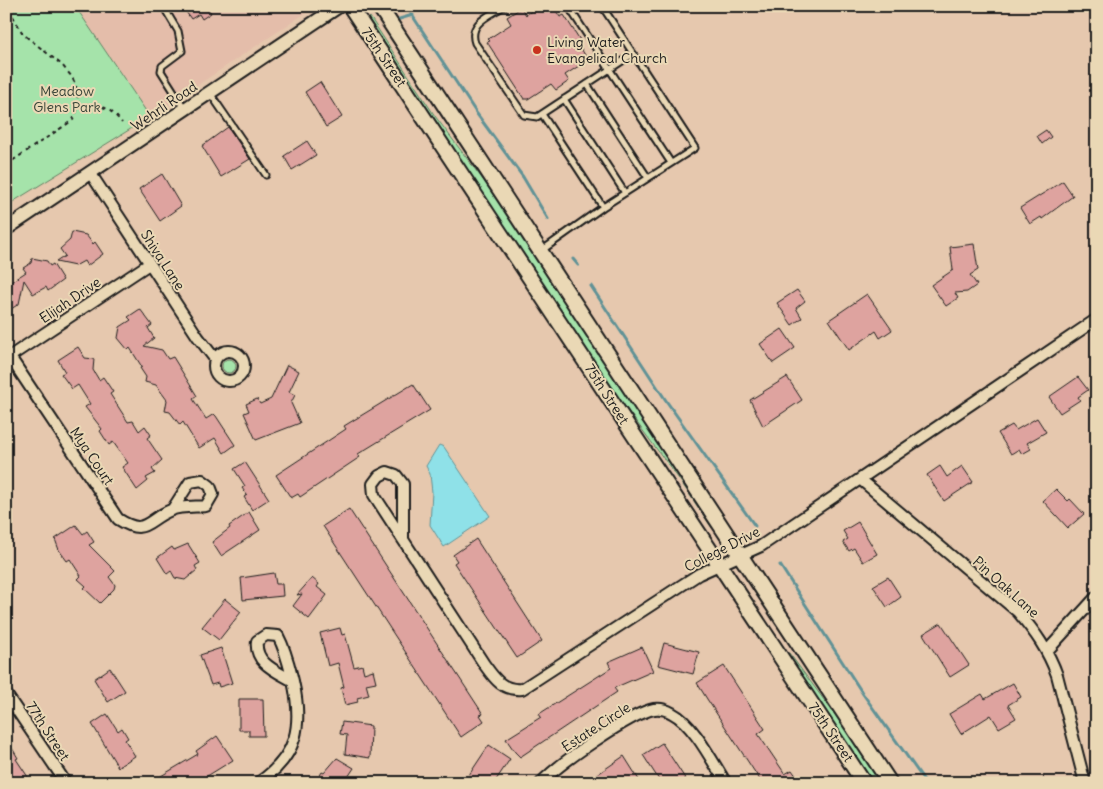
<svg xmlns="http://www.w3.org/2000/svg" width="1103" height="789" font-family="Delius,sans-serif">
	<rect width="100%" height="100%" fill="#e6c8ae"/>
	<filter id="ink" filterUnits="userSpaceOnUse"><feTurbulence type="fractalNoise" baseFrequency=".02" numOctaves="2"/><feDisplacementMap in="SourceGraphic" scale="10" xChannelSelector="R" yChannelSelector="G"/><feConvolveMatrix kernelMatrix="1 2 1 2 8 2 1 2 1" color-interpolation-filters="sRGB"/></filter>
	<g filter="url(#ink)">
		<path fill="#e4bdaa" d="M75,6H316L150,117Z"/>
		<path fill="#a5e3aa" stroke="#608063" d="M6,6H75L150,117L6,206Z
			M370,17L435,116L496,197L713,527L712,528L679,479L614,392L368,19Z
			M222 366a7 7 0 1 1 14 0a7 7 0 1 1-14 0Z
			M789,653L854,740L882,783H873L787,654Z"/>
		<path fill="#8fe1e8" stroke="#619296" d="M439,445L444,447L490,516L444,547L430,525L432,492L430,474L426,466Z"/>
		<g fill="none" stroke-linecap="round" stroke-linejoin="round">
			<path stroke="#619296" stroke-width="3" d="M410,12L477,114L523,177L548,219
				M396,20L413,15
				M573,259L578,265
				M591,286L667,402L755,526
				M780,565L863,694L926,783"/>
		</g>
		<path fill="#dea39f" stroke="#1c1c1c" d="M182,6H210L208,8L211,13L202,19L199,14L191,19Z
			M538,6H553L560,17L564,15L580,40L577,42L588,60L565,75L569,81L556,90L551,84L528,99H524L487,42L490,41L488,39L511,24L507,17L521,8L526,15Z
			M320,82L342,117L326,127L305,92Z
			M228,127L250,159L221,177L202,146Z
			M1046,130L1051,137L1042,144L1037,136Z
			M307,141L316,155L292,170L284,156Z
			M162,174L181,206L160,221L139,189Z
			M1063,181L1073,196L1042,219L1041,217L1030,224L1020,208Z
			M72,232L86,235L93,244L95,242L103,254L87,266L84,261L75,266L56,262L65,256L60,249L70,240Z
			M974,244L978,270L970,275L977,285L967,292L955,293L958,298L946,306L931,285L953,270L950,247Z
			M32,258L47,261L50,266L53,264L63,280L48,291L46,287L33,294L24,280L19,304L6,312V285L26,272L23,268L31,263Z
			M797,290L805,301L796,308L802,318L792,325L777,303Z
			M867,294L892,330L880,338L876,331L849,350L829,320Z
			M140,309L152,325L148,328L154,338L144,346L162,350L168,359L173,357L197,396L193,399L206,419L214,414L216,416L235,445L224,453L215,438L199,448L183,422L180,425L170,412L165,411L167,400L156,385L145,382L146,377L140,368L142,367L130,348L128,350L118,338L120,327L131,320L128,317Z
			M782,329L795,348L773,363L760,344Z
			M78,347L85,358L94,359L93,370L99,380L103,377L113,392L110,394L128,422L133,421L139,431L145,426L151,435L147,438L162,460L152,469L155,473L146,478L148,481L137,490L122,467L128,463L113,442L109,445L100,431L102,429L85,407L90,404L78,385L72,389L61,374L65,372L58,360Z
			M287,365L299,371L289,392L295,395L291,403L300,423L256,440L244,413L249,411L246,404L257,399L260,404L271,399Z
			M787,377L802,400L763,426L750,400Z
			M1078,377L1088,390L1078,397L1080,400L1060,413L1049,397Z
			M413,384L430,410L358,454L360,457L300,497L298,494L291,498L276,475L346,429L344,426Z
			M1037,418L1046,432L1027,443L1031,449L1022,454L1019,449L1011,454L998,433L1012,425L1016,430Z
			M245,462L269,499L252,510L244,497L247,495L242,488L245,486L234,469Z
			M940,466L947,477L962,466L973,482L944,501L927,475Z
			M1056,489L1068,501L1070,499L1084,514L1068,528L1043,501Z
			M349,509L483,714L480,715L484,721L461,737L323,526Z
			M249,512L260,530L221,556L212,542L230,528L229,526Z
			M858,522L877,554L863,562L854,548L849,551L843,542L848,539L843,531Z
			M76,525L83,534L87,531L94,542L89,545L115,571L109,577L115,585L114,589L100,603L84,588L86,586L78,579L81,576L70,559L67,561L59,550L55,539Z
			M476,539L542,641L517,658L454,563L457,561L453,555Z
			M188,544L200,563L195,566L197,570L185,580L175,578L171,571L167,574L157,558L172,547L174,550Z
			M274,573L276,584H282L283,596L243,600L241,578Z
			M888,577L901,597L887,607L873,586Z
			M312,578L319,584L317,587L327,595L309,619L293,606L302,594L297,595Z
			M225,599L241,612L219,640L202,627Z
			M941,623L969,665L950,677L923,634Z
			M340,628L342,635L345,634L354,667L362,665L364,673L373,670L376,682L366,684L369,695L357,698L358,702L345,705L341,688L344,687L338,663L328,666L320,633Z
			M664,643L699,652L693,674L658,665Z
			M642,647L653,671L614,688L617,692L520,757L515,752L506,739L541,717L539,714L611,668L608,662Z
			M221,648L232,683L219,687L218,683L211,685L200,655Z
			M724,666L765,729L758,734L785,774L792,770L801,783H762L707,699L697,683Z
			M110,668L125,691L108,702L94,679Z
			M1013,683L1021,697L1008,705L1016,718L999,728L991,715L961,734L949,714L982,694L985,699Z
			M239,699H263L264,736H249V730H239Z
			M107,714L118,731L122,728L128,738L125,740L135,756L118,767L92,724Z
			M342,722L371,726L370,758L345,754L347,735L340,734Z
			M217,736L233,760L196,783H166L161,776L198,754L196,751Z
			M662,743L688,783H661L643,755Z
			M6,745L9,749L12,748L18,758L16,759L32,783H6Z
			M489,745L510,759L494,783H480L469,775Z
			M624,756L641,783H599L595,776Z
			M337,758L354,768L344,783H315L322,772L324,773Z"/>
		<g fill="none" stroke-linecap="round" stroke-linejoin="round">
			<g stroke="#1c1c1c" stroke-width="9">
				<path id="service" d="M163,6L178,31L182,51L162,66L161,71L185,109
					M504,6C489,16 468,23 475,43L524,115L537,117L633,54
					M568,6L671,163
					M587,84L648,178
					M210,93L266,175
					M564,99L625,193
					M542,114L603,207
					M541,251L603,207L695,148L602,6"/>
			</g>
			<g stroke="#1c1c1c" stroke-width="14">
				<path id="minor" d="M91,174L198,337L215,359
					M214 366a15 15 0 1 1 30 0a15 15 0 1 1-30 0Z
					M10,357L118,519C146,537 146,520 171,510C180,506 196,507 206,506L213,494L210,486L202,480L190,482L172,510
					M6,359L149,264
					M860,479L1018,612C1035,632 1048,650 1057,675L1085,783
					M403,539V484L396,475L387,472L379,476L373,484L374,495L484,664C494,678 502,691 522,689L699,574L761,546L1097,319
					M1047,651L1097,596
					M6,694L66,783
					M258,783C298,756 303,725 293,681C289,665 286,651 278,636L266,635L257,641C254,663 276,671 293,681
					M541,783C557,765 631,713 654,709C660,708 667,710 672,713C694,724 713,763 726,783"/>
			</g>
			<g stroke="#1c1c1c" stroke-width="16">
				<path id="tertiary" d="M6,229L339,6"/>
			</g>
			<g stroke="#1c1c1c" stroke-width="18">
				<path id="secondary" d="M350,6L864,783
					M379,6L890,783"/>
			</g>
			<path stroke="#1c1c1c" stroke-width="2" stroke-dasharray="4 4" stroke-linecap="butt" d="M79,105C99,103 110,107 122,123
				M6,165L73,120L79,105L76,86L72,77L62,65L23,34L7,6"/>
			<use href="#service" stroke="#ead8b5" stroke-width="5"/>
			<use href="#minor" stroke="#ead8b5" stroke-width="10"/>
			<use href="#tertiary" stroke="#ead8b5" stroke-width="12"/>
			<use href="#secondary" stroke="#ead8b5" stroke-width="14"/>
		</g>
	</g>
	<circle fill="#c8321e" stroke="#ead8b5" stroke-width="2" cx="537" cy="50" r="5"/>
	<g text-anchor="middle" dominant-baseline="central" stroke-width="4" stroke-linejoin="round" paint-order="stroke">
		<g font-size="14" fill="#1c1c1c" stroke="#ead8b5" text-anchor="start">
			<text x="547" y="42">Living Water<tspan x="547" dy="16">Evangelical Church</tspan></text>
		</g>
		<g font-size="14" fill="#1c1c1c" stroke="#ead8b5">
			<text transform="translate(384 57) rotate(56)">75th Street</text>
			<text transform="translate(164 106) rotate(-34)">Wehrli Road</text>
			<text transform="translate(163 260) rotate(57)">Shiva Lane</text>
			<text transform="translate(70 300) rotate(-34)">Elijah Drive</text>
			<text transform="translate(607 394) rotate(57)">75th Street</text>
			<text transform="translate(92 456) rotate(56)">Mya Court</text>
			<text transform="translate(722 549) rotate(-27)">College Drive</text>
			<text transform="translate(1006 587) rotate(42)">Pin Oak Lane</text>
			<text transform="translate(596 727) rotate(-33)">Estate Circle</text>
			<text transform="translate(48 731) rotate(57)">77th Street</text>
			<text transform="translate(831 732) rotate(56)">75th Street</text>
		</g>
		<g font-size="14" fill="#374438" stroke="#ead8b5">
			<text x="67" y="91">Meadow<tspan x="67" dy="16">Glens Park</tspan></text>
		</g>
	</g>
	<rect width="1103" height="789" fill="none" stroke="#ead8b5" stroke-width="25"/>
	<rect x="12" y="12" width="1078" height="764" fill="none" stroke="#1c1c1c" stroke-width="2" filter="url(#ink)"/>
</svg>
